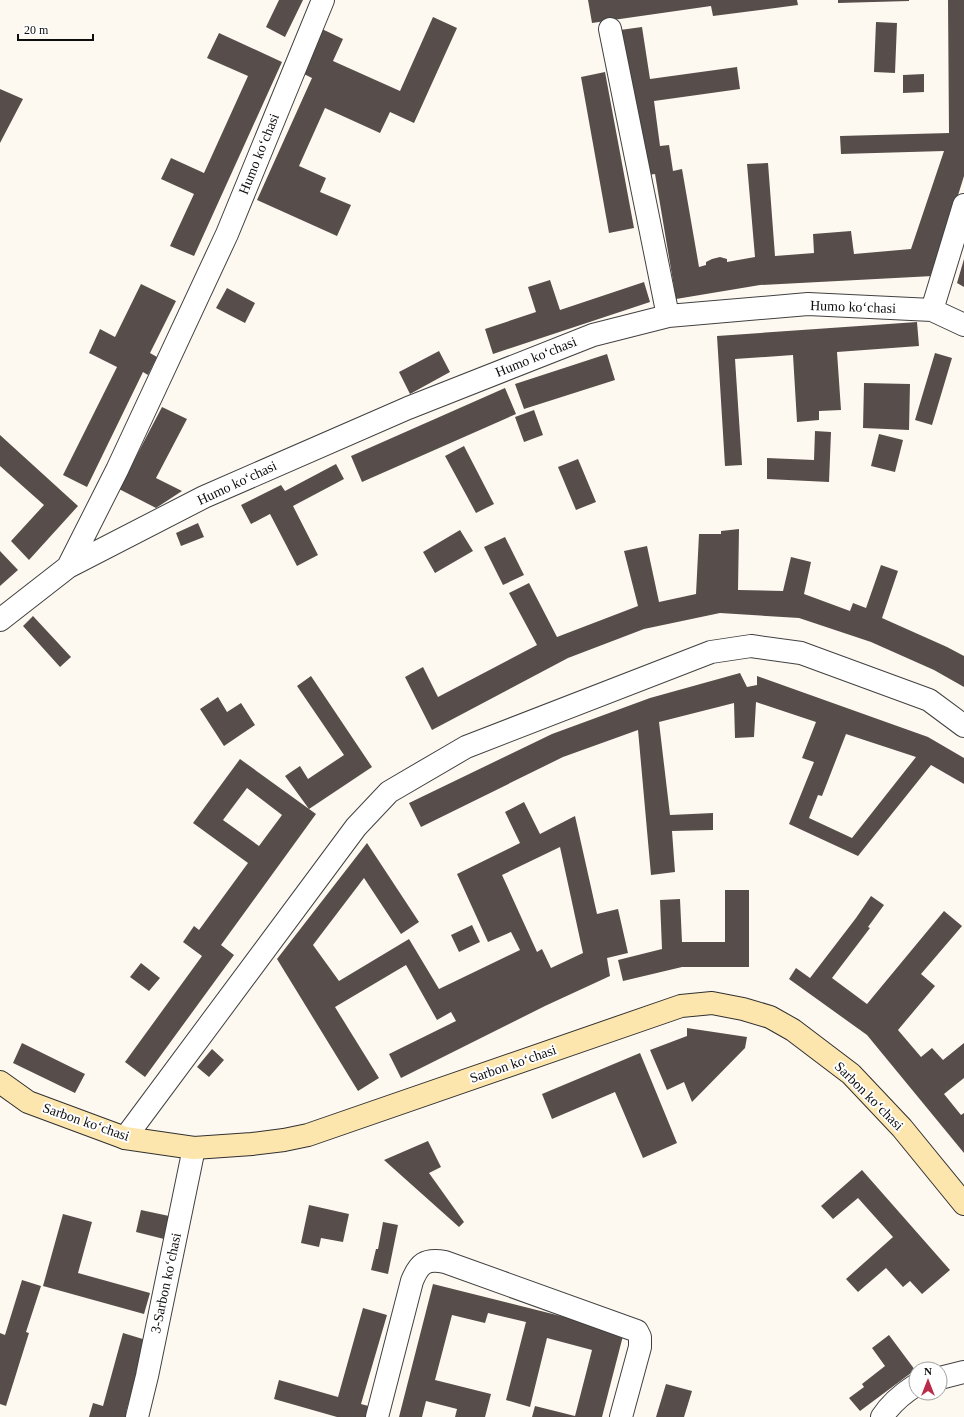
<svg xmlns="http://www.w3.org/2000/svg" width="964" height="1417" font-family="'Times New Roman',serif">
	<rect width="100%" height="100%" fill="#fef9f0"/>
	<path fill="#574e4b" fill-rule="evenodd" d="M279,0H303L285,37L266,27Z
		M588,0H797L798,5L713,16L711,6L592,23Z
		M838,0H909V1L838,3Z
		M948,0H964V176L933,276L760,285L676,299L655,174L641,176L620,30L642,27L650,79L737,67L740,89L654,101L660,146L669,145L673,171L682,169L699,267L706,265V262L712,259L720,257L727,259V262L755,257L747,164L768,163L775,256L814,253L813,234L851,231L854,254L911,249L944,151L841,154L840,136L949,133Z
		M433,17L457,28L414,123L390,112L380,133L325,108L299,166L326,178L320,192L351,205L337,236L257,200L312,78L302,73L322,29L343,39L333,61L400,91Z
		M876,22L897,23L895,73L874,72Z
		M219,33L282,62L194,256L170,246L194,194L161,179L171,158L204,173L248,76L207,58Z
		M605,72L634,228L609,233L581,77Z
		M924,74V92L903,93V75Z
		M0,89L23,99L0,143Z
		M964,259V287L957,283Z
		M550,280L560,310L644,282L650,302L493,354L485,329L536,312L528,287Z
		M141,284L176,301L150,353L157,357L148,375L143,372L87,487L63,475L117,367L89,353L100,329L115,337Z
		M227,288L255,303L245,323L216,308Z
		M917,322L919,346L837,352L841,410L819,411V420L797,422L793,355L735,359L742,465L725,466L717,336Z
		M439,351L450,372L410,394L399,372Z
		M935,353L952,358L932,425L915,420Z
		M607,354L615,380L524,409L515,384Z
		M864,383L910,384L909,430L863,428Z
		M505,388L516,414L362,482L351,456Z
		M162,407L187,419L156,478L182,491L156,508L119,489Z
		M534,410L543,435L524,442L515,417Z
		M815,431L831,432L829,482L767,479V458L814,460Z
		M879,434L903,440L895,472L871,466Z
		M0,435L78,506L29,560L11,541L44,505L0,466Z
		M464,446L494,504L476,513L445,456Z
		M578,459L596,502L576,510L558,467Z
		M336,464L344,479L293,506L318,555L297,566L270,514L251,524L241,505L281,485L285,491Z
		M198,523L204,537L181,546L176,533Z
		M739,529L738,590L783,591L791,557L811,562L804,594L850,611L853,603L866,608L881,565L898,571L882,618L947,647L964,656V687L934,670L871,642L799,618L720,613L644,629L568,658L432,730L405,677L423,667L438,697L537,645L509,593L529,583L557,637L638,606L624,551L647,546L659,602L696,594L699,534H721V531Z
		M460,530L473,551L435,573L423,552Z
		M505,537L524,575L503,585L484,547Z
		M0,551L18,570L0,586Z
		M33,616L71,657L60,667L23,626Z
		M740,673L747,687L757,685V676L928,737L964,758V784L931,765L858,856L789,824L814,762L802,758L816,722L756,702L754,737L735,738L734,703L659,722L670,815L713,813V830L672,831L675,872L651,875L638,730L563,757L421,827L409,803L552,734L650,698ZM846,734L916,757L852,838L809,818L818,795L822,796Z
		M311,676L372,767L309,809L285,776L300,766L308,779L344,755L297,686Z
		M218,697L227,712L241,703L255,725L224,746L200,709Z
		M240,759L316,814L221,945L234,955L145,1077L125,1062L202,956L183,942L194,926L199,930L248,863L193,823ZM247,788L282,815L259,846L223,820Z
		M524,802L540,834L575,816L597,914L618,909L628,953L607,958L610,976L545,1006L401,1078L389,1054L456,1021L451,1012L437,1020L406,965L335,1007L379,1078L358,1091L277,959L367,843L419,922L401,934L364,878L313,945L339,981L409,939L439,989L520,950L511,932L488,942L457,874L520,843L505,812ZM560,847L583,953L551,968L542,949L537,952L502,875Z
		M725,890H749V967H682L623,981L618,960L662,949L660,900L680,899L682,942H725Z
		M871,896L884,905L868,927L870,928L832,978L867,1004L944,911L962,926L921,974L935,986L898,1030L921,1057L932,1048L943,1060L964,1043V1078L944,1094L961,1115L964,1113V1153L867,1035L789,979L796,968L810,978L856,918Z
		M472,925L480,942L459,952L451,935Z
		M141,963L160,978L149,991L130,977Z
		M687,1028L747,1037L745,1048L692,1102L684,1082L667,1090L650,1050L687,1036Z
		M22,1043L85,1074L75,1093L13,1063Z
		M212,1049L224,1060L209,1077L197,1067Z
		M640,1053L677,1143L643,1158L615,1092L552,1119L542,1094Z
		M428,1141L441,1167L429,1173L464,1222L459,1227L384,1160Z
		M862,1170L950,1270L922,1294L910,1281L903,1287L886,1268L858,1292L846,1279L893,1237L858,1198L833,1219L821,1206Z
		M309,1205L349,1214L343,1242L321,1238L319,1247L301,1243Z
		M141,1210L169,1216L164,1239L136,1232Z
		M63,1214L92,1222L78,1273L150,1293L144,1314L43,1286Z
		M383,1222L398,1225L388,1274L371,1270L376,1249H378Z
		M22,1280L41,1286L26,1332L29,1333L6,1406L0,1404V1333L5,1335Z
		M433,1284L624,1332L602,1417H532L535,1406L575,1416L592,1350L547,1338L530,1407L506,1400L526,1322L488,1313L485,1323L452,1315L435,1380L491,1394L485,1417H455L457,1409L426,1401L422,1417H399Z
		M363,1308L387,1315L361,1404L372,1407L369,1417H337L274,1399L279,1380L338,1397Z
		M123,1333L146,1340L126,1412L130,1413L129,1417H89L93,1403L103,1406Z
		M889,1335L915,1370L860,1411L849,1398L864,1387L862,1384L885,1366L872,1348Z
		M666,1384L692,1391L684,1417H656Z"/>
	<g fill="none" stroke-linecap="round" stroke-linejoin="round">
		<g stroke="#414141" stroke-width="24">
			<path id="street" d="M610,29L668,316
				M932,310L964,325
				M68,567L117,470L227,234L323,0
				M0,620L68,567L204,497L408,408L593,335L668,316L808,304L932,310L964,205
				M125,1138L356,827L389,792L466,747L711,652L751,646L801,653L929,700L964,726
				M940,1378L964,1372
				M137,1417L147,1376L194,1148
				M377,1417L412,1281C419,1264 425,1258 445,1262L637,1331L640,1337V1347L621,1417
				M882,1417C891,1403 902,1394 916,1385"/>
		</g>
		<g stroke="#303030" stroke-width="24">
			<path id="secondary" d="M0,1082L28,1102L125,1138L194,1148L252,1144L284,1140L308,1135L681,1006L712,1003L743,1009L770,1017L793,1030L851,1074L902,1128L964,1204"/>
		</g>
		<use href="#street" stroke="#fff" stroke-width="22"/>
		<use href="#secondary" stroke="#fce6ae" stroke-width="22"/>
	</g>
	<g text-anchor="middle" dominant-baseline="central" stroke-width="4" stroke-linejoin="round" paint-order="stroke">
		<g font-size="14" fill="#0e0e0e" stroke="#fff">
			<text transform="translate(259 154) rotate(-68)">Humo koʻchasi</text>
			<text transform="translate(853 307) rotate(2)">Humo koʻchasi</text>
			<text transform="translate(536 357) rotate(-22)">Humo koʻchasi</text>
			<text transform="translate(237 483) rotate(-25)">Humo koʻchasi</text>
			<text transform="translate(513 1064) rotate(-19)">Sarbon koʻchasi</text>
			<text transform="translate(869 1096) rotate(45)">Sarbon koʻchasi</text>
			<text transform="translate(86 1122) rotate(19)">Sarbon koʻchasi</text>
			<text transform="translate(166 1283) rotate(-78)">3-Sarbon koʻchasi</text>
		</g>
	</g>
	<g transform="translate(928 1381)"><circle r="19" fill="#ffffff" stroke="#9f9f9f"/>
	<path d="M0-3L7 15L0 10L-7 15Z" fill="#ba2b4a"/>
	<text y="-6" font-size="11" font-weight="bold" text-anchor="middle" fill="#0e0e0e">N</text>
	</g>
	<path d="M18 34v6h75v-6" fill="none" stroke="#0e0e0e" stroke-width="2"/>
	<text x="24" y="34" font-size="12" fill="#0e0e0e" stroke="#ffffff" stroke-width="3" paint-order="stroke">20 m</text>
</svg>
